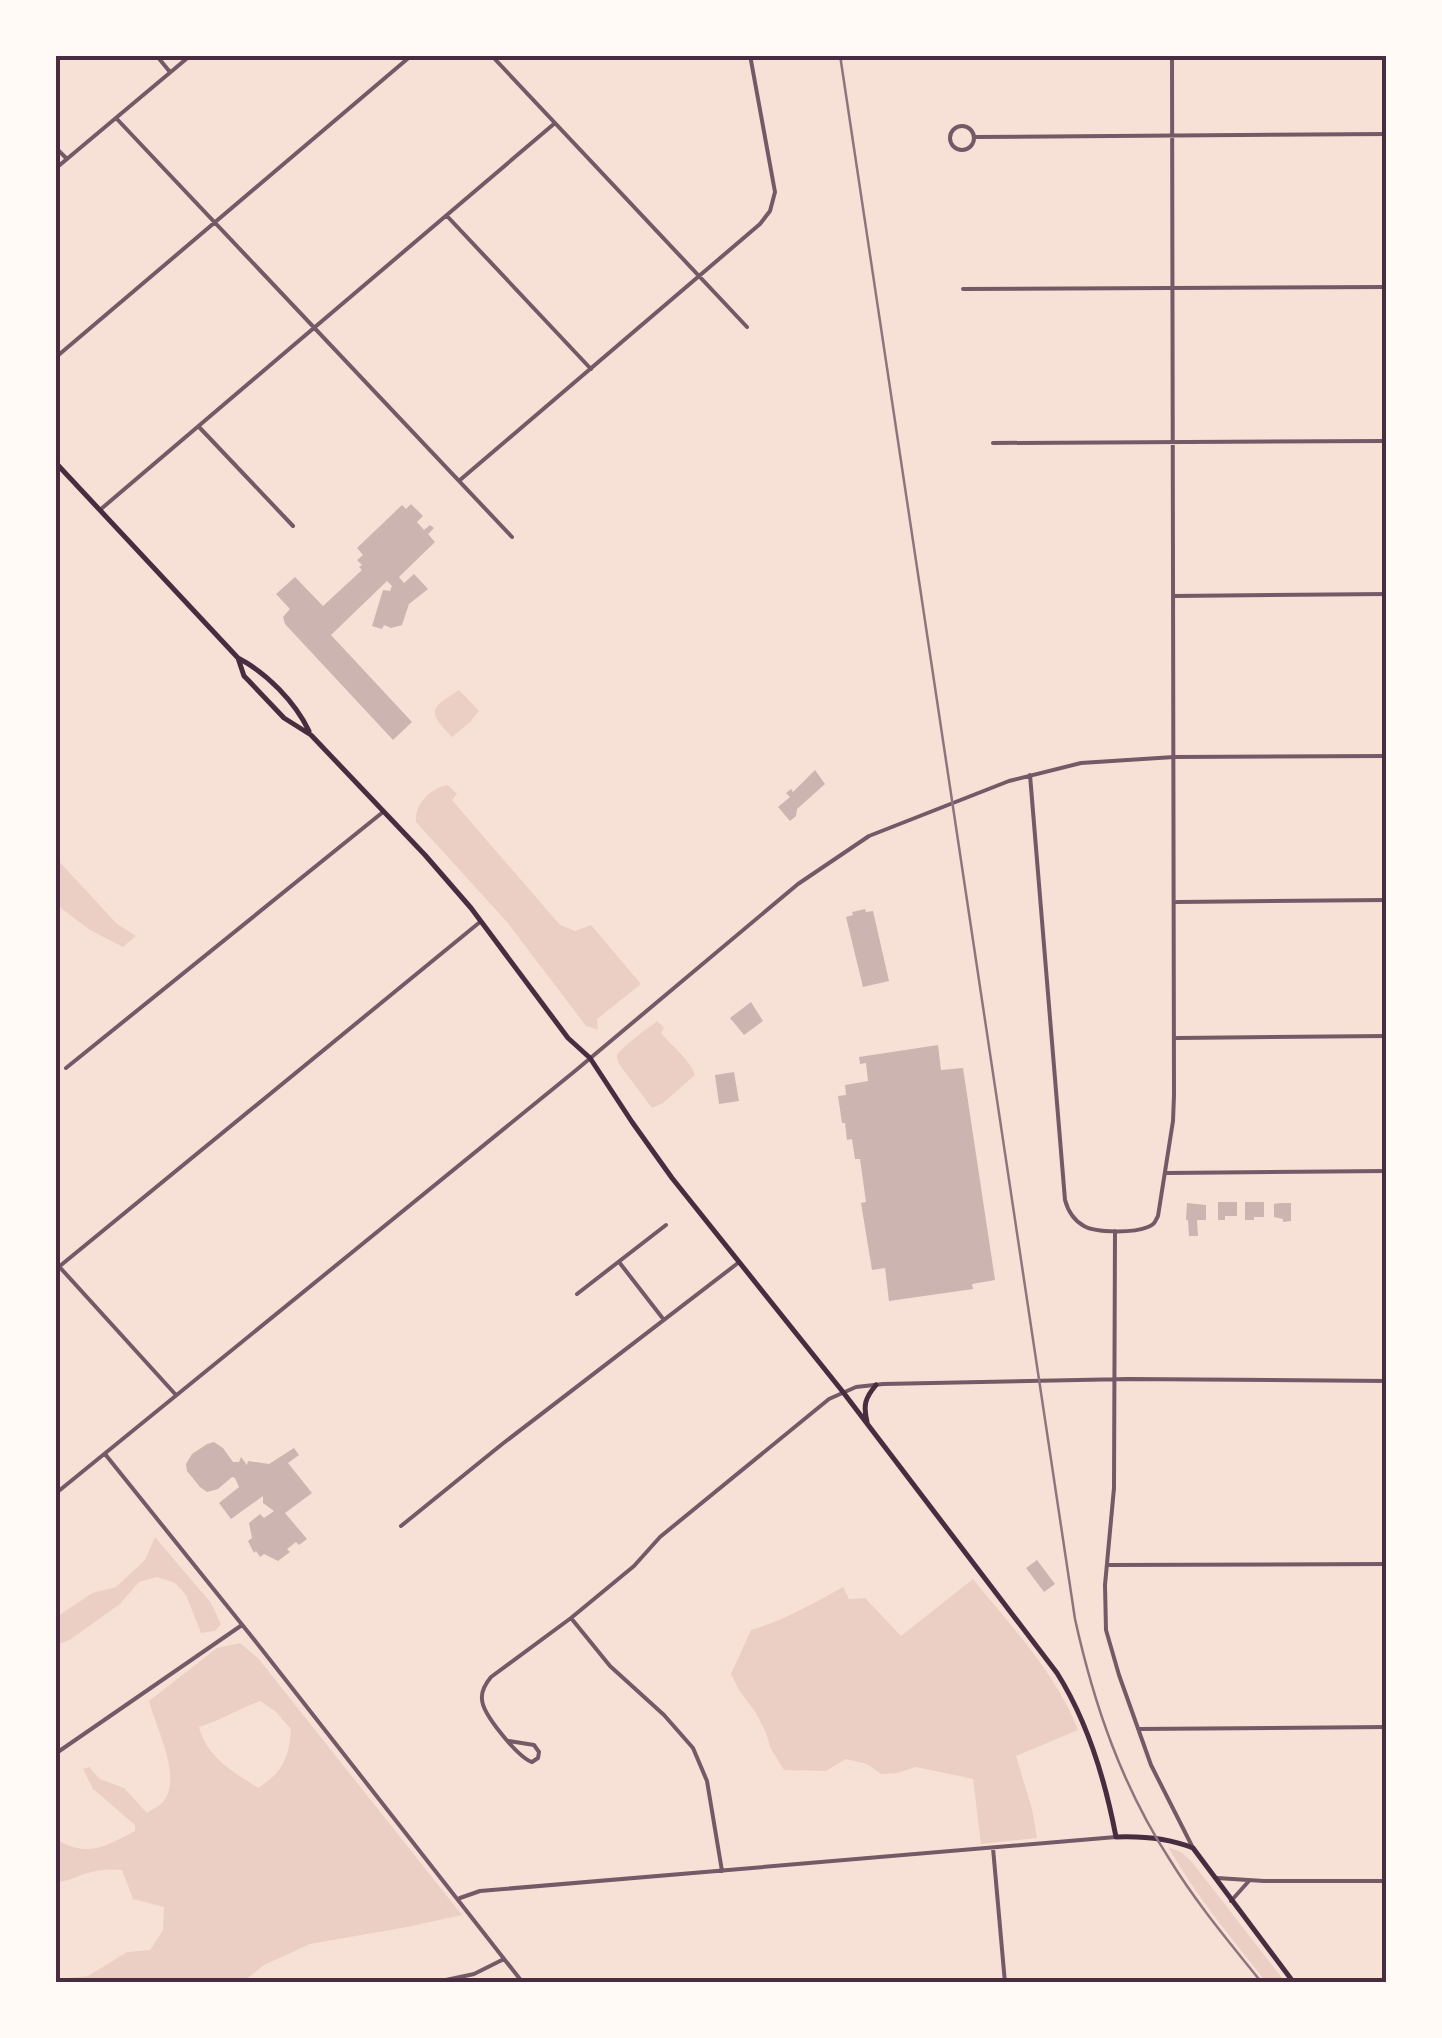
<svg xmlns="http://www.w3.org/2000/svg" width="1442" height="2038" font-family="Quicksand,sans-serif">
	<rect width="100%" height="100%" fill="#f7e1d7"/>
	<path fill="#ebcfc5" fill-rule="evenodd" d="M459,690L479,711L470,722L452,737C427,711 429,709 459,690Z
		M448,785L457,794L452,800L560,925L575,931L591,925L641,984L597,1019L598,1030L586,1026L507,922L416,822C414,804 431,788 448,785Z
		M55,857L117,924L136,936L123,947L90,930L57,905Z
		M657,1021L664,1028L661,1033C671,1045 691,1061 695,1075L663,1103L652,1108L619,1064C618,1062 617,1059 617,1056C619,1048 649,1028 657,1021Z
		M155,1537L211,1603L221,1624L215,1631L201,1633L186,1595L175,1583L157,1577L139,1582L120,1604L71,1639L55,1646V1618L92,1593L116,1587L145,1560Z
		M973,1579C1011,1626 1056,1673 1078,1730L1016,1756L1032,1809L1037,1838L981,1844L973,1779L916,1767L897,1773L881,1774L867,1764L846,1759L826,1771L784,1770L771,1749L766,1733L756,1713L739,1690L731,1674L751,1630C784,1620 813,1604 843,1587L849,1599L865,1598L901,1636Z
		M240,1643L258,1658L462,1915L407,1927L310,1944L264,1965L242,1983H55V1979L88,1976L127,1952L150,1950L163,1930L164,1907L133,1899L122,1870C110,1869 100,1869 88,1873C76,1876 68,1882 55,1882V1839C89,1858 104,1847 135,1831V1825L93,1789L83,1769L89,1767L100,1779L124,1788L147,1813C148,1812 159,1806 161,1804C185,1781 156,1729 149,1701L217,1648ZM260,1701L275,1711L291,1729C289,1758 283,1772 258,1788C234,1772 207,1758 199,1727C220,1721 239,1709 260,1701Z
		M1168,1847L1181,1852L1192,1862L1286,1983H1267C1232,1939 1196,1896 1168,1847Z"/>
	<path fill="#ccb4b1" d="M411,504L423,516L417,522L424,530L430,525L434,528L428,534L435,542L399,577L404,583L414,574L428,589L409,604L402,625L391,628L384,625L382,629L372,626L383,590L390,591L392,586L387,581L331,635L412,722L393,740L285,624L283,617L290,609L276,594L295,577L323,606L362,570L359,567L362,565L357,560L363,555L357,548L402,505L406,509Z
		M815,770L825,784L797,809L796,816L790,821L778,807L790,797L786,793L791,789L793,792Z
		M865,909L866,912L873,911L889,981L863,987L846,917L853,915L852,912Z
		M751,1002L763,1021L744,1035L730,1018Z
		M938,1045L941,1070L963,1068L995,1280L972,1284L973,1289L889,1301L885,1268L872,1270L861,1203L866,1202L860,1159H855L852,1139L847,1140L845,1123H842L838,1096L846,1095L845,1085L868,1081L866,1063L860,1064L859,1057Z
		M734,1072L739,1101L719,1104L715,1075Z
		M1218,1202H1237V1216H1225V1220H1218Z
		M1245,1202H1264V1217H1254V1220H1245Z
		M1187,1203L1206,1205V1220H1197L1198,1236H1189L1188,1220H1186Z
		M1281,1203H1291V1221L1283,1222V1219L1274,1217V1204Z
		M214,1442L223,1448L233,1462H239L241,1457L247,1465L248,1461L269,1464L294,1448L299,1455L288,1463L312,1493L285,1513L307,1539L299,1545L296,1542L287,1549L290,1552L278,1561L264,1554L260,1557L256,1551L254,1553L248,1541L252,1538L249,1523L260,1514L264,1518L274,1511L263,1503V1496L231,1519L219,1503L239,1487L235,1478L232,1477L218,1489L207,1492L200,1487L187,1471L186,1464L192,1454L207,1444Z
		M1037,1560L1055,1584L1044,1592L1026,1568Z"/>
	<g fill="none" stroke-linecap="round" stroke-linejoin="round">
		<path stroke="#755966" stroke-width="4" d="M156,55L170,72
			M491,55L747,327
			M116,118L512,537
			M950 138a12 12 0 1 1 24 0a12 12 0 1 1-24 0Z
			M974,137L1387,134
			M55,147L67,159
			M55,169L191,55
			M447,216L591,369
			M963,289L1387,287
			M55,358L412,55
			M200,428L293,526
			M993,443L1387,441
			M460,480L760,224L770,211L775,192L750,55
			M101,509L555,123
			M1173,596L1387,594
			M1030,775L1065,1200C1068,1211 1073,1220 1084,1226C1096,1233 1134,1233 1148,1227C1155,1224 1154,1223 1158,1216L1173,1121L1174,1095L1172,55
			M1177,902L1387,900
			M1177,1038L1387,1036
			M66,1068L383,812
			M1167,1173L1387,1171
			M1115,1231L1114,1488L1105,1585L1106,1630L1119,1675L1151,1765L1193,1848
			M55,1262L176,1395
			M619,1262L664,1320
			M55,1270L480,922
			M577,1294L666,1225
			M105,1454L256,1642L523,1983
			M55,1494L575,1071L798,884L869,836L1009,781L1081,763L1174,757L1387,756
			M401,1526L501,1445L738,1263
			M1107,1565L1387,1564
			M571,1618L610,1666L664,1715L693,1748L707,1781L722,1871
			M1138,1729L1387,1727
			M509,1741L534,1745L539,1752L538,1758L532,1762C518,1757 482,1714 482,1699C481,1690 486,1683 491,1677L571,1618L634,1566L660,1537L829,1399L856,1387L883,1384L1128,1379L1387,1381
			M55,1754L242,1625
			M993,1848L1005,1983
			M1217,1878L1264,1881H1387
			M460,1898L480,1891L1116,1837
			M1231,1901L1248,1882
			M432,1983L474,1974L504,1959"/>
		<path stroke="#4a2c40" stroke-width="5" d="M55,462L238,658C267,673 295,702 309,731
			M238,658L244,676L248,680L284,718L311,735L425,855L471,908L568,1038L590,1058L632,1122L672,1178L843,1392L1057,1673C1088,1722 1105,1779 1116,1837C1143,1836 1168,1838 1193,1848L1294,1983
			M867,1422C863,1405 865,1398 876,1385"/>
		<path stroke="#8f747c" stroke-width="2.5" d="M840,55L1075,1619C1094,1705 1122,1786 1170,1860C1197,1904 1230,1943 1262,1983"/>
	</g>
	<rect width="1442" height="2038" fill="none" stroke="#fffaf5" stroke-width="115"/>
	<rect x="58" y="58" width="1326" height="1922" fill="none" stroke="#4a2c40" stroke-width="4"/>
</svg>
